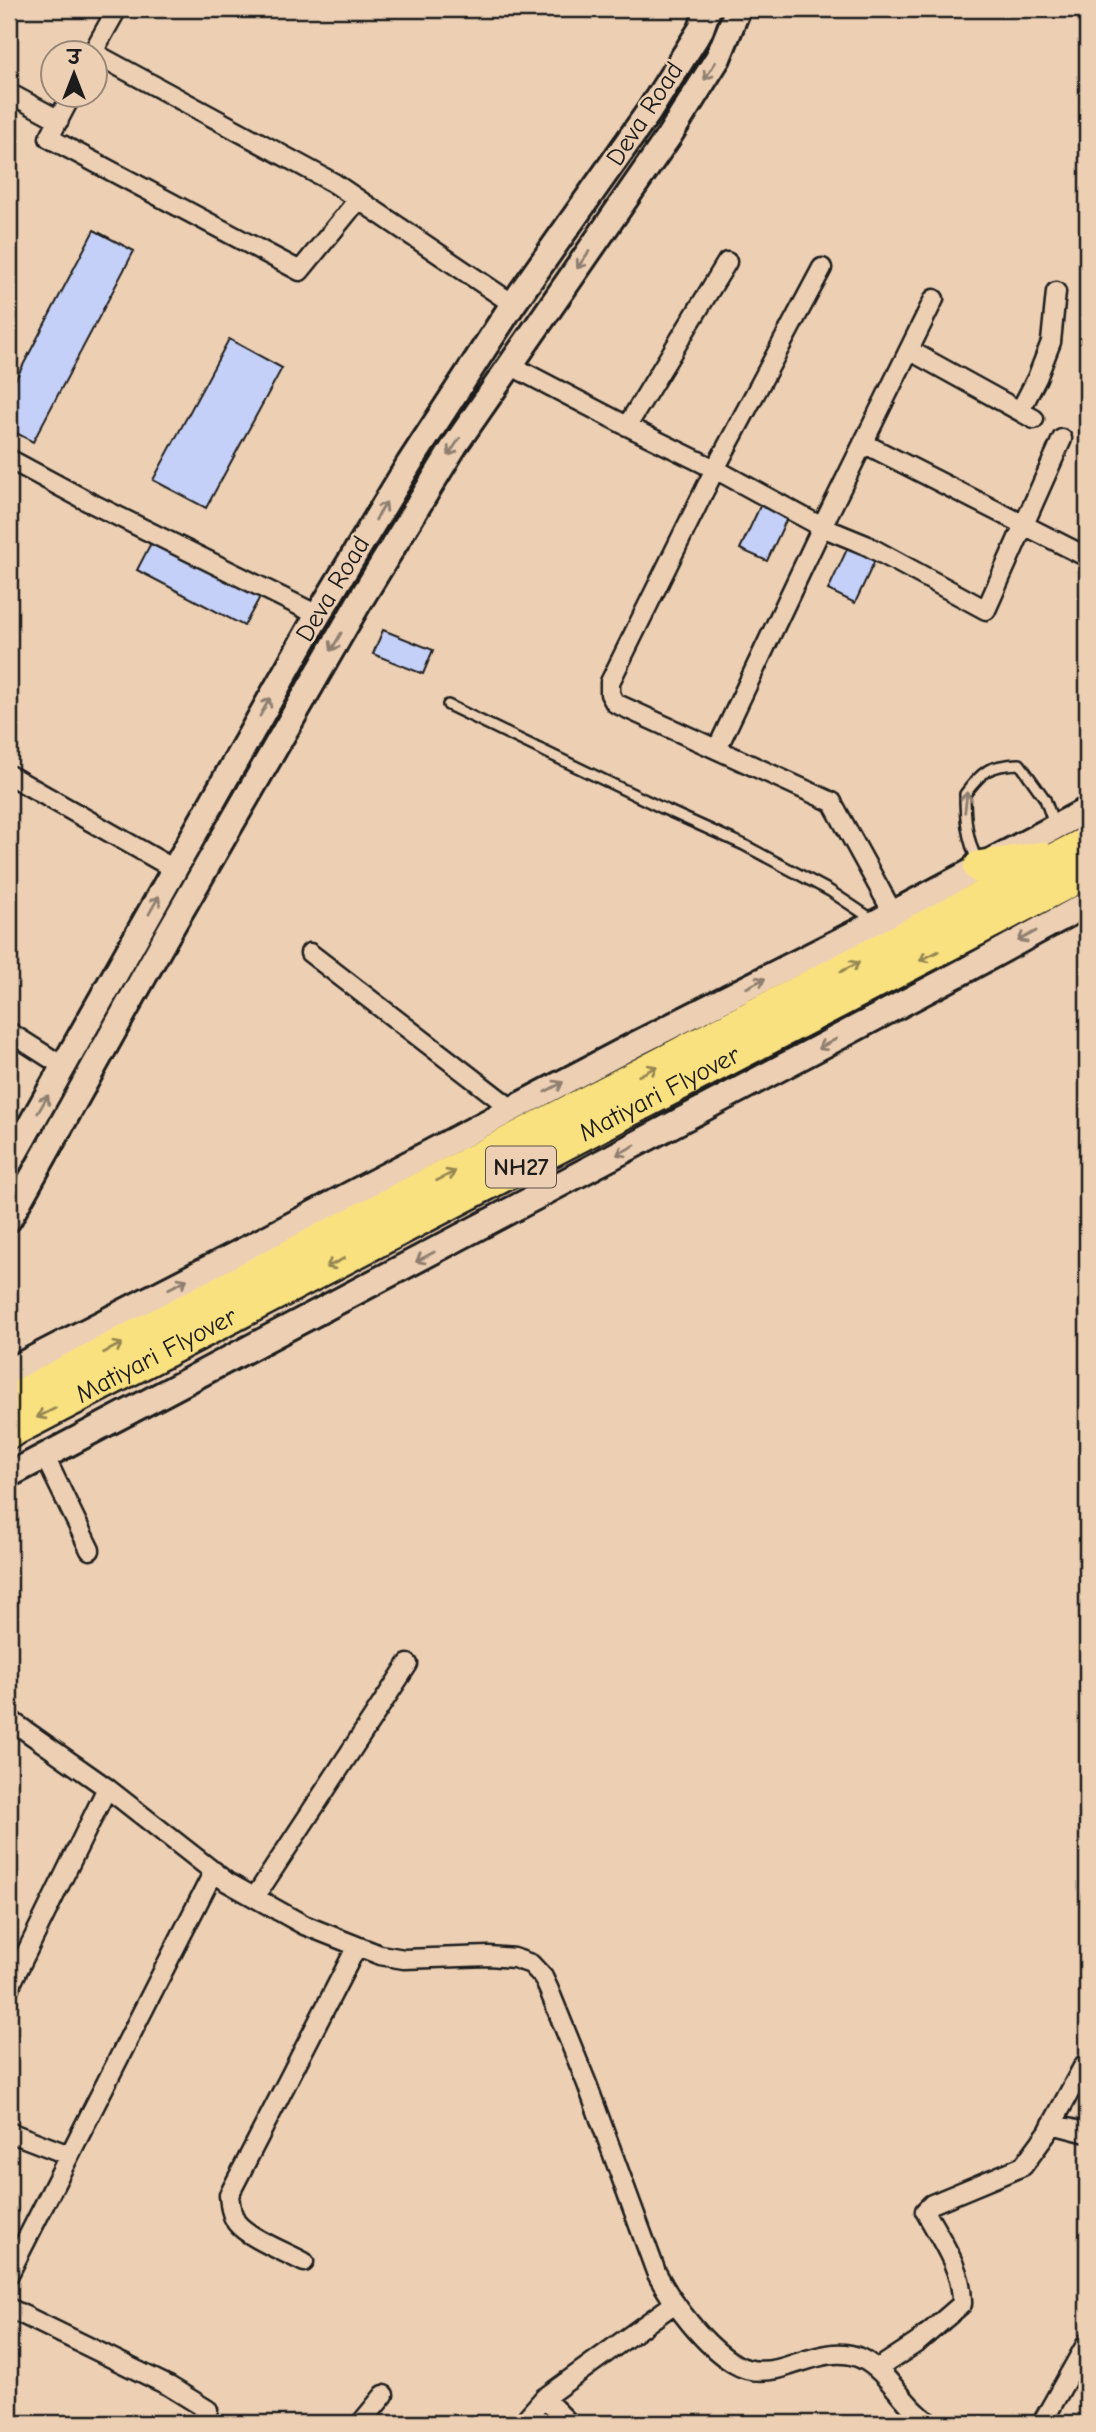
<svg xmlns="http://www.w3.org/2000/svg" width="1096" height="2432" font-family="'Comic Neue','Playpen Sans Deva',sans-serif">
	<rect width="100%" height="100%" fill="#edd0b4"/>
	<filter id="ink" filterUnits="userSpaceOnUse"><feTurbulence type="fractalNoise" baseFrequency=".0143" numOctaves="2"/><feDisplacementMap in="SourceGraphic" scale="14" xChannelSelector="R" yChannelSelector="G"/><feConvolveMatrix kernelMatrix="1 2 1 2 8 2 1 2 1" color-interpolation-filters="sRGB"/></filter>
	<g filter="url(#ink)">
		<path fill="#c4d0f7" stroke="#1c1c1c" stroke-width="2" d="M94,230L134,251L33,442L9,429V392Z
			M229,339L282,368L206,508L153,480Z
			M761,504L788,516L767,561L740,549Z
			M152,541L260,597L244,626L137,570Z
			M849,545L876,558L855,603L828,590Z
			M383,630L433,650L423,674L373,654Z"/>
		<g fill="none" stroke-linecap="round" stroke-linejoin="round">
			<g stroke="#1c1c1c" stroke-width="14">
				<path id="lane" d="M448,705L662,808L744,845L830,891L875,921
					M978,862C967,840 965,819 965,794C983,771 988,765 1020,764L1045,799L1055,827"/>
			</g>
			<g stroke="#1c1c1c" stroke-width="23">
				<path id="street" d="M93,52L117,9
					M94,53L334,183L513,304
					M9,93L59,120
					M72,94L49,138L300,271L357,201
					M822,268L715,469L822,527L934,299
					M909,350L1034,419
					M510,365L627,426L715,469L610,682V694L615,703L832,802L893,913
					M1020,411L1037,378L1051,342L1056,292
					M627,426L727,262
					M863,443L1087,557
					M9,459L89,502L318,615
					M717,749L822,527L866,545L986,610L1062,439
					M9,775L174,869
					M310,953L512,1109
					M9,1032L64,1067
					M45,1457L90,1550
					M9,1719L107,1788L227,1882L304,1925L380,1955L404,1959L489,1956L514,1958L531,1964L543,1977L549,1990L587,2084L656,2272C671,2302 705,2347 735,2364C748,2372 763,2372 777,2369C803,2363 832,2346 860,2358C889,2371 903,2406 930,2423
					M255,1897L408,1664
					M9,1988L107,1788
					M1052,2124L1087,2133
					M9,2132L69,2155
					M304,2262C286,2252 248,2238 236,2222C231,2214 230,2205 229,2195L357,1946
					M9,2274L214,1871
					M9,2308L169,2386L208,2410L199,2423
					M877,2369L918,2342L962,2304C963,2270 941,2240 925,2211L932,2204L1023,2166L1048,2132L1084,2065L1087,2064
					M361,2423L384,2395
					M522,2423L544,2398
					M569,2423L544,2398L675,2303
					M1042,2423L1087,2343"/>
			</g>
			<g stroke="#1c1c1c" stroke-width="30">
				<path id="secondary" d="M9,1163L312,625L409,464L513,304L648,113L701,29L708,9
					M9,1219L166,937L358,604L455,445L669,136L718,58L738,9
					M9,1371L250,1247L638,1043L877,922L1087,810
					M9,1475L964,971L1087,904"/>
			</g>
			<g stroke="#1c1c1c" stroke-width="37">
				<g id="highway">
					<path d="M980,867L1041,858"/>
					<path d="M9,1402L1087,843"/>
					<path id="s1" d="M9,1432L1087,872"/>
				</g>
			</g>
			<use href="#lane" stroke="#edd0b4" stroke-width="9"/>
			<use href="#street" stroke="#edd0b4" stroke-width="18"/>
			<use href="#secondary" stroke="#edd0b4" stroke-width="24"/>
			<use href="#highway" stroke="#fae180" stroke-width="32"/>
		</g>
		<defs><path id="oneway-shaft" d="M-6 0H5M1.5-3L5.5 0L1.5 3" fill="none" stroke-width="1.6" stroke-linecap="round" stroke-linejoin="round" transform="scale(1.75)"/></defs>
		<g stroke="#8f7f70">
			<use href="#oneway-shaft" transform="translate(710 71) rotate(122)"/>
			<use href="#oneway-shaft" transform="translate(583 260) rotate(125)"/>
			<use href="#oneway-shaft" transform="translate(454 447) rotate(123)"/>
			<use href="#oneway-shaft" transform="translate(381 511) rotate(-59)"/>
			<use href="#oneway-shaft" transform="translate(336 642) rotate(120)"/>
			<use href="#oneway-shaft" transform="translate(265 707) rotate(-61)"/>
			<use href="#oneway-shaft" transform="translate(966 802) rotate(-83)"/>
			<use href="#oneway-shaft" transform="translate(154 905) rotate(-61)"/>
			<use href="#oneway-shaft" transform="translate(1027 936) rotate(151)"/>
			<use href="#oneway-shaft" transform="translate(756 983) rotate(-27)"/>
			<use href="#oneway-shaft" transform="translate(827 1044) rotate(152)"/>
			<use href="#oneway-shaft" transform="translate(554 1087) rotate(-28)"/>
			<use href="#oneway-shaft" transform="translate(43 1104) rotate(-60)"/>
			<use href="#oneway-shaft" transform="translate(626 1150) rotate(152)"/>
			<use href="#oneway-shaft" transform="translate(425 1257) rotate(152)"/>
			<use href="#oneway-shaft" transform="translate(178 1284) rotate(-27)"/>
		</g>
		<g stroke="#968853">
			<use href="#oneway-shaft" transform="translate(929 956) rotate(153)"/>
			<use href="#oneway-shaft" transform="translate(850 967) rotate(-27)"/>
			<use href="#oneway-shaft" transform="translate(648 1071) rotate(-27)"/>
			<use href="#oneway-shaft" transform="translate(446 1176) rotate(-27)"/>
			<use href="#oneway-shaft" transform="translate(335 1263) rotate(153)"/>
			<use href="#oneway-shaft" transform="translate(113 1348) rotate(-27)"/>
			<use href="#oneway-shaft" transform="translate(46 1413) rotate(153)"/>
		</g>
	</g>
	<g text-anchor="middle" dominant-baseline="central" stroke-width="5" stroke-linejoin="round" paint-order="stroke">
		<rect fill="#edd0b4" stroke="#5b524a" stroke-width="2" x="486" y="1146.5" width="70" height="41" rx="5"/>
		<g font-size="24" font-weight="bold" fill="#1c1c1c">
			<text x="521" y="1167">NH27</text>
		</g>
		<g font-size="26" fill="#1c1c1c" stroke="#edd0b4">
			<text transform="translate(645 114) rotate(-57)">Deva Road</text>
			<text transform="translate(333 589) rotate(-59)">Deva Road</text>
			<text stroke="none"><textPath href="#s1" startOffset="733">Matiyari Flyover</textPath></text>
			<text stroke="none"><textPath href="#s1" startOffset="166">Matiyari Flyover</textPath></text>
		</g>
	</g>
	<rect width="1096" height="2432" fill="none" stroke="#edd0b4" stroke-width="35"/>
	<rect x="18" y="18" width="1061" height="2397" fill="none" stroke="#1c1c1c" stroke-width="2.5" filter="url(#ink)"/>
	<g transform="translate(74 74)"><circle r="33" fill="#edd0b4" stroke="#998877" stroke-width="2"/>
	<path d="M0-5L12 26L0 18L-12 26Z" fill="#1c1c1c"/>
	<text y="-10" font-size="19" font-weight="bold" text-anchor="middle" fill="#1c1c1c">उ</text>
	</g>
</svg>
